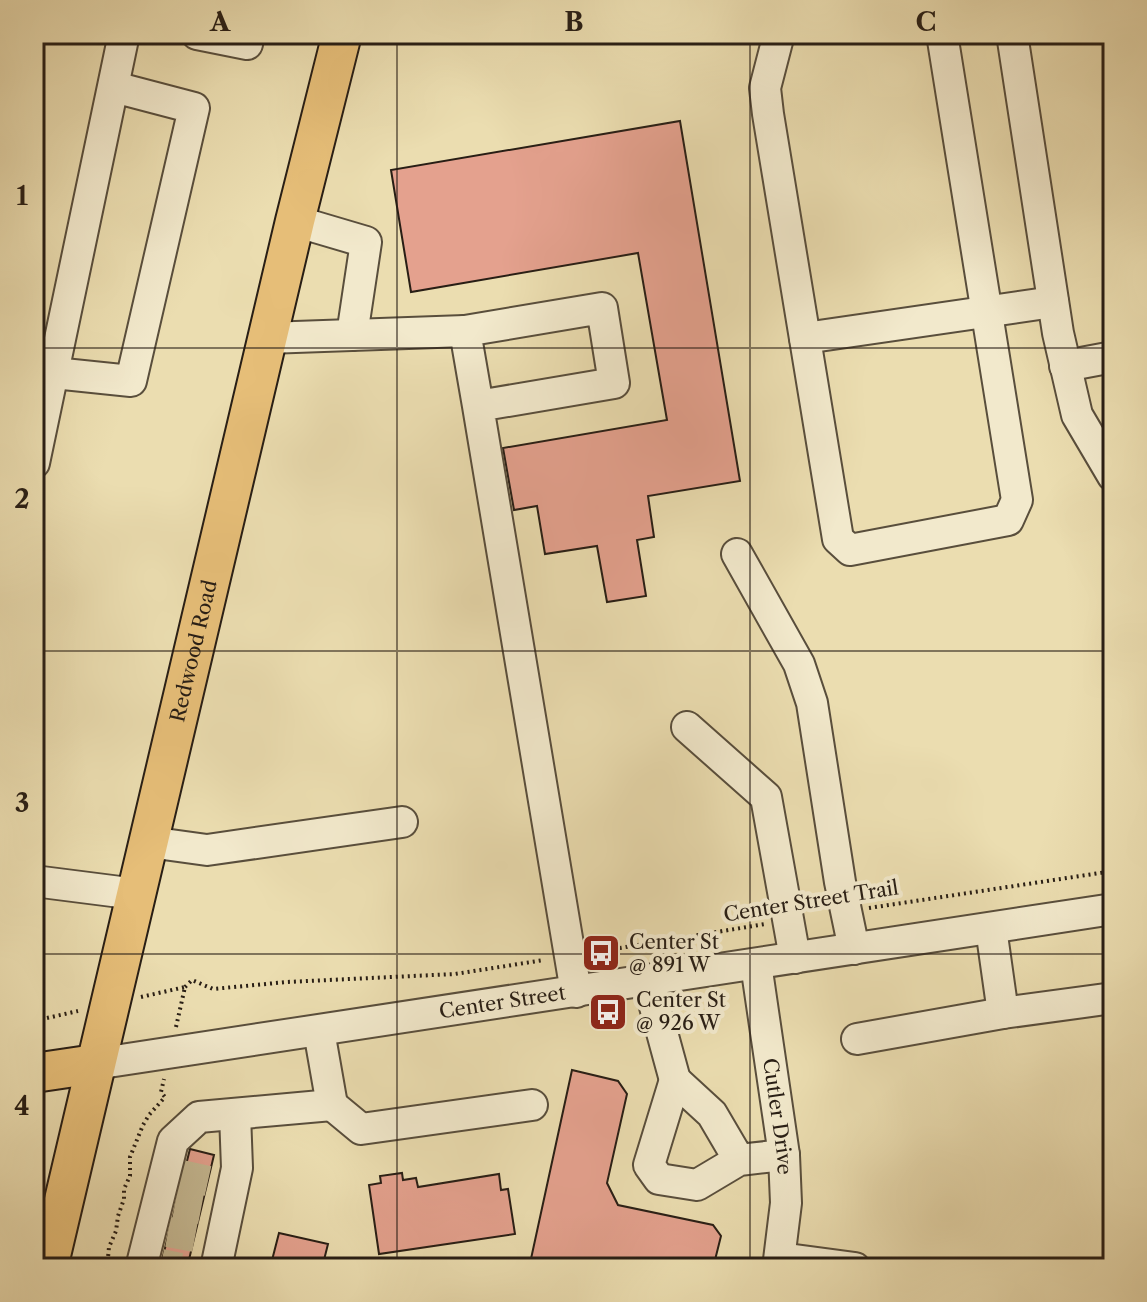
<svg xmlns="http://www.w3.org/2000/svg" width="1147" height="1302" font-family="'Libre Caslon Text',serif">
	<rect width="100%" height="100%" fill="#ebddb0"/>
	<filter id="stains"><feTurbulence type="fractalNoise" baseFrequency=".0025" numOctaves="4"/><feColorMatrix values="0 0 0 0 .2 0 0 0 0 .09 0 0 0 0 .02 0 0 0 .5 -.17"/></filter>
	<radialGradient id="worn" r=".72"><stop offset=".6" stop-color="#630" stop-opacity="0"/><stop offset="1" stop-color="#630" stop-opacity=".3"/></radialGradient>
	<path fill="#e4a18e" stroke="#281e15" stroke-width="2" d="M680,121L740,481L648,496L654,537L637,540L646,596L607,602L597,546L545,554L537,506L514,510L503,448L667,420L638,253L411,292L391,170Z
		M572,1070L618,1081L627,1094L607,1183L618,1205L713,1225L721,1236L713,1268H529Z
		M190,1149L214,1155L187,1268H160Z
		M402,1173L403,1180L416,1178L418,1187L499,1174L501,1190L508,1189L515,1234L379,1254L369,1185L381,1183L380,1176Z
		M279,1233L328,1244L322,1268H270Z"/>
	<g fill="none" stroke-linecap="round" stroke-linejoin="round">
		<path stroke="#c4b791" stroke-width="30" stroke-dasharray="30 15" stroke-linecap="butt" d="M181,1175L208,1181
			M175,1204L201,1209
			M168,1232L195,1237
			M161,1264L180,1268"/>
		<g stroke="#594e3c" stroke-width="34">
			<g id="minor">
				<path d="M197,34L247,44L249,34"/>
				<path d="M779,34L765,88L768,114L838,539L850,550L1008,520L1017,500L942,34"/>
				<path d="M1012,34L1058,333L1077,415L1113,476"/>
				<path d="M295,221L366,242L352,335"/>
				<path d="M267,338L465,331"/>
				<path d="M805,338L1053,302"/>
				<path d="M1065,366L1113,357"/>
				<path d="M54,373L131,381L194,108L114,87"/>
				<path d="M478,406L614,383L602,308L465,331L478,406L576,992"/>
				<path d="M34,463L124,34"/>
				<path d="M737,554L799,664L812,703L840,882L854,949"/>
				<path d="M687,727L766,797L795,958"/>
				<path d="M149,842L207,850L402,822"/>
				<path d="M34,881L136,894"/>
				<path d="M991,928L1003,1013L1113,998"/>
				<path id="s1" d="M756,964L784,1155L786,1203L778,1268"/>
				<path d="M648,981L675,1080"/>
				<path d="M857,1039L1003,1013"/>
				<path id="s2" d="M95,1064L1113,909"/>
				<path d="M332,1105L361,1129L532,1105"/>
				<path d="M739,1160L712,1114L675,1080L649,1165L659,1179L697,1185L739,1160L784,1155"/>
				<path d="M780,1258L855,1268"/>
				<path d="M141,1268L173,1141L199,1117L332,1105L319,1031"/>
				<path d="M216,1268L237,1168L235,1114"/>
			</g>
		</g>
		<g stroke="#281e15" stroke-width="42">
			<g id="major">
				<path d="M34,1073L95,1064"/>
				<path id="s3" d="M48,1268L295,221L342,34"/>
			</g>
		</g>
		<path stroke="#281e15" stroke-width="4" stroke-dasharray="2 4" stroke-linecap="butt" d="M869,908L1113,871
			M596,952L765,924
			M185,987L192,980L213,989L287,982L455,974L544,960
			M141,997L185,987
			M47,1018L78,1011
			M34,1020L44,1013
			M176,1027L185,987
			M107,1268L109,1247L116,1231L118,1216L124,1199V1189L130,1176V1157L143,1125L149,1115L165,1097L161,1092L164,1079"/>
		<use href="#minor" stroke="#f2e9cc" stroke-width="30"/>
		<use href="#major" stroke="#e6be78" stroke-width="38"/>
	</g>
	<path fill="none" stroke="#281e15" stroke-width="2" stroke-opacity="0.55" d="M397,34V1268M750,34V1268M34,348H1113M34,651H1113M34,954H1113"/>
	<defs>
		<g id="bus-square" transform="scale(2)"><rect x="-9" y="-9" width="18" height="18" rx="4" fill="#8f2418" stroke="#f2e9cc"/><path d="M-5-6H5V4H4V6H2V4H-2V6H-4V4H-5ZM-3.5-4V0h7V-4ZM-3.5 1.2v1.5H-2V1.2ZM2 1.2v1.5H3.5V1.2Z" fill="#fff"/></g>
	</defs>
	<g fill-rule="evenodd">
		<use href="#bus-square" x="601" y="953"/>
		<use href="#bus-square" x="608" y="1012"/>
	</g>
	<g text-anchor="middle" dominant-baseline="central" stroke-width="8" stroke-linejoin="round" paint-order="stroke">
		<g font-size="20" fill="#281e15" stroke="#f2e9cc">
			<text stroke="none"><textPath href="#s3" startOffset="634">Redwood Road</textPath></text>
			<text transform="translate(811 901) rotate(-9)">Center Street Trail</text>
			<text stroke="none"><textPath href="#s2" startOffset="412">Center Street</textPath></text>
			<text stroke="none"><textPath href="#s1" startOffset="154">Cutler Drive</textPath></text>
		</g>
		<g font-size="20" fill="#281e15" stroke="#f2e9cc" text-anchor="start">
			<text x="629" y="942">Center St<tspan x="629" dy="23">@ 891 W</tspan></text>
			<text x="636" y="1000">Center St<tspan x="636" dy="23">@ 926 W</tspan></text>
		</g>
	</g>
	<rect width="1147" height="1302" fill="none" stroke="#ebddb0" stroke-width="88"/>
	<rect x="44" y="44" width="1059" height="1214" fill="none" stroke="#281e15" stroke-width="3"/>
	<g font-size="26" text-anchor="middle" font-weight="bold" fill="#281e15">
		<text x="220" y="31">A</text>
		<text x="574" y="31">B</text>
		<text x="926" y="31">C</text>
		<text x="22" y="205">1</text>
		<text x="22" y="508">2</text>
		<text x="22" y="812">3</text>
		<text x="22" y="1115">4</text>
	</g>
	<rect width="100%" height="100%" filter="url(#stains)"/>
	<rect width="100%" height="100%" fill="url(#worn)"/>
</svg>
